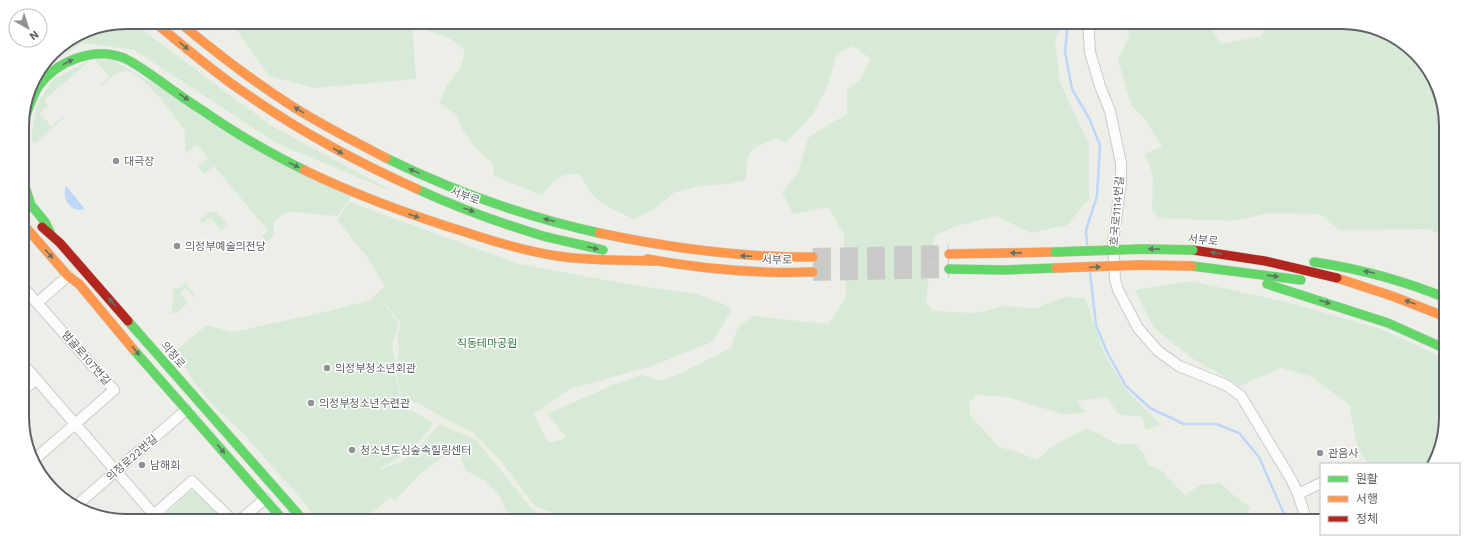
<svg xmlns="http://www.w3.org/2000/svg" width="1468" height="543" font-family="'Work Sans','Noto Sans KR',sans-serif">
	<rect width="100%" height="100%" fill="#eeeee9"/>
	<path fill="#d7ead8" fill-rule="evenodd" d="M126,22H133L164,46L272,126L398,194L278,144L134,50L82,43L40,71L57,48L86,30Z
		M235,22H412L416,79L315,88L269,76L234,26Z
		M419,22H1063L1055,41L1060,82L1089,144V199L1067,225L1031,233L996,216L953,227L934,236L926,301L933,311L977,313L1004,306L1035,308L1065,297L1085,298L1105,355L1126,390L1161,425L1146,430L1142,417L1118,414L1107,397L1076,401L1086,412L1066,415L1007,397L976,395L969,402L970,415L999,447L1018,452L1037,460L1050,448L1087,428L1117,444H1135L1144,454L1147,464L1162,471L1185,495L1200,485L1221,483L1231,493L1250,507L1246,519L1247,521H1130L1111,516L1103,521H511L500,497L485,481L465,470L461,457L451,451L420,474L395,501L390,497L363,521H318L303,501L241,431C214,409 192,381 174,352L207,325L231,332L247,329L325,312L370,300L385,286L367,257L337,220L349,202L519,264L627,284L696,294L724,304L732,310L712,342L652,366L570,389L534,414L547,441L554,442L567,438L547,414L615,384L642,375L660,381L675,376L731,348L737,329L752,316L829,324L846,296L844,235L828,207L793,214L782,192L798,172L808,138L834,121L847,115V89L860,80L871,59L853,46L837,54L827,87L813,114L786,143L777,139C747,149 748,148 746,180L729,184L700,186L675,192L653,210L634,219C608,207 591,203 581,174L564,175L551,184L542,195L494,176L492,163L477,149L463,131L457,115L439,103L447,85L460,69L465,50L451,39L423,29ZM381,298L401,324L397,336L399,347L396,369L401,398L417,403L461,427L472,431L500,460L536,507L552,512L551,517L533,510L476,440L439,424L421,445L401,462L377,470L414,449L434,423L408,408L400,398L396,376L392,371L395,361L392,343L399,324L381,299L379,300Z
		M1129,22H1211V29L1221,44L1261,36L1269,22H1342L1375,27L1420,58L1445,112V237L1429,229L1339,230L1320,214L1270,213L1234,221L1159,218L1152,210L1153,175L1145,154L1162,146L1144,118L1131,105L1118,60L1129,36Z
		M91,60L44,100L48,106L40,113L51,126L62,117L64,118L35,143L31,139L36,106L53,79Z
		M95,60H113L351,197L337,216L294,212C281,212 270,222 274,235L267,242L262,236L268,231L214,166L204,174L198,166L208,158L197,145L187,153C183,146 187,137 184,129C175,116 141,70 125,71C116,72 108,81 101,86L100,85L109,77Z
		M209,212H216L227,224L221,230L211,218L209,220L208,218L202,223L200,220Z
		M1190,281L1283,301L1381,329L1446,359V417L1441,450L1431,464H1369L1358,450L1349,404L1310,376L1281,368L1240,386L1190,357L1154,328L1135,290Z
		M185,283L196,296L194,298L186,288L180,293L188,303L176,313H171L173,305V288H179Z
		M197,491L223,521H158L190,492Z"/>
	<path fill="#bed6f8" d="M66,186L85,209C71,213 61,199 66,186Z"/>
	<g fill="none" stroke-linecap="round" stroke-linejoin="round">
		<path stroke="#bed6f8" stroke-width="2.5" d="M1068,22L1065,52L1072,89L1089,118L1100,145L1097,196L1086,230L1087,244
			M1090,273L1096,325L1107,352L1126,386L1150,408L1184,424H1216L1239,433L1259,457L1287,521"/>
		<path stroke="#cacbc8" stroke-width="18" stroke-dasharray="18 9" stroke-linecap="butt" d="M813,257L949,254
			M813,272L949,269"/>
		<g stroke="#cacbc9" stroke-width="12">
			<path id="street" d="M1088,22L1090,52L1100,86L1110,111L1121,163V182L1113,241L1115,279L1118,290L1138,328L1158,351L1179,366L1226,385L1241,396L1291,479L1298,494L1307,521
				M23,287L114,390L35,459
				M37,303L68,276
				M24,365L154,515
				M24,390L36,379
				M1298,494L1321,483
				M77,505L186,410
				M147,521L192,481L233,521
				M239,521L265,499"/>
		</g>
		<g stroke="#cbcbca" stroke-width="10">
			<path id="fast" d="M22,126C27,113 31,99 38,87C56,61 94,46 124,58C137,64 148,73 160,81C175,92 189,102 205,112C236,134 270,153 304,170
				M386,158C453,191 526,217 599,233
				M23,180L31,205L45,222L50,232
				M417,189C458,208 500,223 543,236C563,241 583,245 603,250
				M1314,262C1361,269 1402,280 1446,298
				M1192,266L1301,280
				M949,269L1006,270L1056,268
				M1267,284L1388,323L1446,349
				M128,321L304,521
				M133,349L284,521"/>
		</g>
		<g stroke="#cbcbca" stroke-width="10">
			<path id="slow" d="M154,22C184,46 213,72 245,93C299,131 357,162 417,189
				M179,22C216,53 254,82 295,108C324,126 355,142 386,158
				M304,170C356,195 410,215 465,232C498,243 531,253 565,257C596,261 628,260 659,261
				M23,224L68,276L79,284L133,349
				M599,233C670,248 740,258 813,257
				M949,254L1055,252
				M647,259C702,269 757,274 813,272
				M1337,278L1392,296L1446,317"/>
		</g>
		<g stroke="#cbcbca" stroke-width="10">
			<path id="jam" d="M42,227L60,243L128,321
				M1193,250L1265,261L1337,278"/>
		</g>
		<use href="#street" stroke="#fcfcfc" stroke-width="10"/>
		<use href="#fast" stroke="#63d668" stroke-width="9"/>
		<use href="#slow" stroke="#ff974d" stroke-width="9"/>
		<use href="#jam" stroke="#b3261e" stroke-width="9"/>
		<g stroke="#c7c095" stroke-width="10" stroke-linecap="butt">
			<path id="fast-bridge" d="M1055,252L1143,249L1193,250"/>
		</g>
		<g stroke="#c7c095" stroke-width="10" stroke-linecap="butt">
			<path id="slow-bridge" d="M1056,268L1140,265L1192,266"/>
		</g>
		<use href="#fast-bridge" stroke="#63d668" stroke-width="9"/>
		<use href="#slow-bridge" stroke="#ff974d" stroke-width="9"/>
	</g>
	<defs><path id="oneway-solid" d="M-6-.8H1V-3.2L6.5 0L1 3.2V.8H-6Z"/></defs>
	<g fill="#5f7367">
		<use href="#oneway-solid" transform="translate(184 46) rotate(39)"/>
		<use href="#oneway-solid" transform="translate(68 62) rotate(-28)"/>
		<use href="#oneway-solid" transform="translate(184 97) rotate(35)"/>
		<use href="#oneway-solid" transform="translate(299 110) rotate(-148)"/>
		<use href="#oneway-solid" transform="translate(338 151) rotate(30)"/>
		<use href="#oneway-solid" transform="translate(294 165) rotate(26)"/>
		<use href="#oneway-solid" transform="translate(414 171) rotate(-157)"/>
		<use href="#oneway-solid" transform="translate(469 210) rotate(20)"/>
		<use href="#oneway-solid" transform="translate(414 216) rotate(19)"/>
		<use href="#oneway-solid" transform="translate(549 220) rotate(-165)"/>
		<use href="#oneway-solid" transform="translate(593 248) rotate(14)"/>
		<use href="#oneway-solid" transform="translate(1154 249) rotate(-179)"/>
		<use href="#oneway-solid" transform="translate(1016 253) rotate(179)"/>
		<use href="#oneway-solid" transform="translate(1216 253) rotate(-172)"/>
		<use href="#oneway-solid" transform="translate(49 254) rotate(49)"/>
		<use href="#oneway-solid" transform="translate(746 256) rotate(-178)"/>
		<use href="#oneway-solid" transform="translate(1095 267) rotate(-2)"/>
		<use href="#oneway-solid" transform="translate(1369 272) rotate(-168)"/>
		<use href="#oneway-solid" transform="translate(1273 276) rotate(8)"/>
		<use href="#oneway-solid" transform="translate(112 302) rotate(-131)"/>
		<use href="#oneway-solid" transform="translate(1325 302) rotate(17)"/>
		<use href="#oneway-solid" transform="translate(1410 302) rotate(-159)"/>
		<use href="#oneway-solid" transform="translate(136 351) rotate(51)"/>
		<use href="#oneway-solid" transform="translate(221 449) rotate(50)"/>
	</g>
	<g fill="#909294" stroke="#fff" stroke-width="1.5">
		<circle cx="116" cy="161" r="4"/>
		<circle cx="177" cy="246" r="4"/>
		<circle cx="327" cy="368" r="4"/>
		<circle cx="311" cy="403" r="4"/>
		<circle cx="352" cy="450" r="4"/>
		<circle cx="1320" cy="453" r="4"/>
		<circle cx="142" cy="465" r="4"/>
	</g>
	<g text-anchor="middle" dominant-baseline="central" stroke-width="3" stroke-linejoin="round" paint-order="stroke">
		<g font-size="11" fill="#5e6167" stroke="#fff" text-anchor="start">
			<text x="124" y="161">대극장</text>
			<text x="185" y="246">의정부예술의전당</text>
			<text x="335" y="368">의정부청소년회관</text>
			<text x="319" y="403">의정부청소년수련관</text>
			<text x="360" y="450">청소년도심숲속힐링센터</text>
			<text x="1328" y="453">관음사</text>
			<text x="150" y="465">남해회</text>
		</g>
		<g font-size="11" fill="#5e6167" stroke="#fff">
			<text transform="translate(465 196) rotate(20)">서부로</text>
			<text transform="translate(1117 211) rotate(-85)">호국로1114번길</text>
			<text transform="translate(1203 240) rotate(6)">서부로</text>
			<text transform="translate(777 260) rotate(1)">서부로</text>
			<text transform="translate(173 355) rotate(50)">의정로</text>
			<text transform="translate(86 358) rotate(49)">범골로107번길</text>
			<text transform="translate(132 458) rotate(-41)">의정로22번길</text>
		</g>
		<g font-size="11" fill="#348144" stroke="#fff">
			<text x="487" y="343">직동테마공원</text>
		</g>
	</g>
	<path d="M0 0H1468V543H0ZM126 29H1342A97 97 0 0 1 1439 126V417A97 97 0 0 1 1342 514H126A97 97 0 0 1 29 417V126A97 97 0 0 1 126 29Z" fill="#fff" fill-rule="evenodd"/>
	<path fill="none" stroke="#5e6167" stroke-width="2" d="M126 29H1342A97 97 0 0 1 1439 126V417A97 97 0 0 1 1342 514H126A97 97 0 0 1 29 417V126A97 97 0 0 1 126 29Z"/>
	<rect x="1320" y="463" width="140" height="72" fill="#ffffff" stroke="#bfc0c2"/>
	<rect x="1328" y="476" width="20" height="6" fill="#63d668" stroke="#bfc0c2"/>
	<text x="1356" y="483" font-size="12" fill="#5e6167">원활</text>
	<rect x="1328" y="496" width="20" height="6" fill="#ff974d" stroke="#bfc0c2"/>
	<text x="1356" y="503" font-size="12" fill="#5e6167">서행</text>
	<rect x="1328" y="516" width="20" height="6" fill="#b3261e" stroke="#bfc0c2"/>
	<text x="1356" y="523" font-size="12" fill="#5e6167">정체</text>
	<g transform="translate(28 28) rotate(141)"><circle r="19" fill="#ffffff" stroke="#bfc0c2"/>
	<path d="M0-3L7 15L0 10L-7 15Z" fill="#909294"/>
	<text y="-6" font-size="11" font-weight="bold" text-anchor="middle" fill="#5e6167">N</text>
	</g>
</svg>
